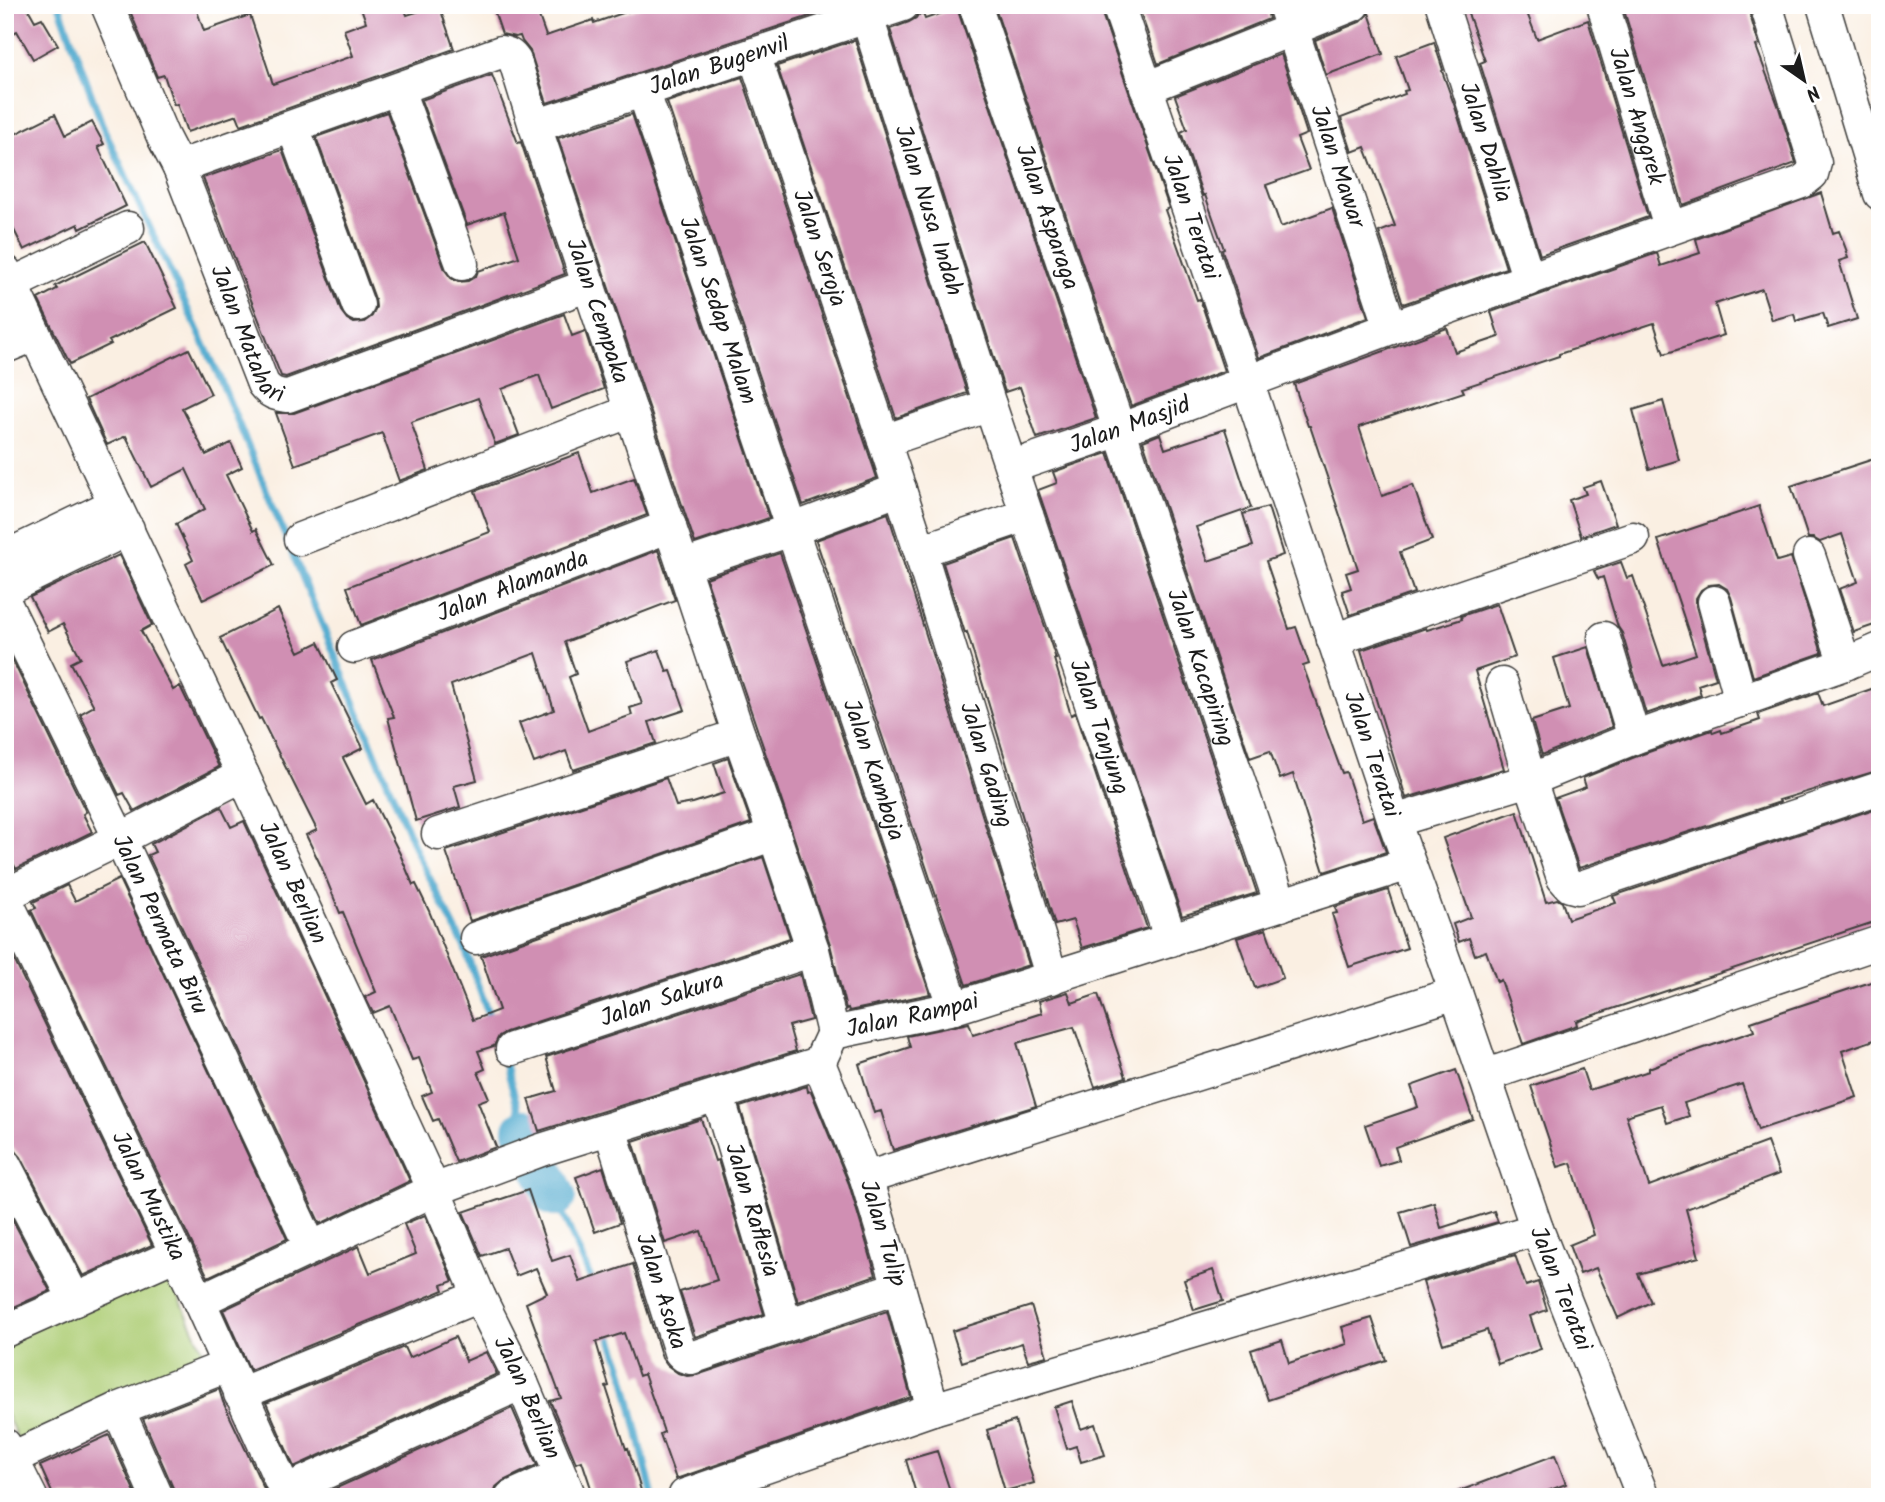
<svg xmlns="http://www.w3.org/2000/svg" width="1885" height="1502" font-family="Kalam,sans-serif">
	<rect width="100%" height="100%" fill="#fff"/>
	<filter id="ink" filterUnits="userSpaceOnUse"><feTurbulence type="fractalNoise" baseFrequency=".0143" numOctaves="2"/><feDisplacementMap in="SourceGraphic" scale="14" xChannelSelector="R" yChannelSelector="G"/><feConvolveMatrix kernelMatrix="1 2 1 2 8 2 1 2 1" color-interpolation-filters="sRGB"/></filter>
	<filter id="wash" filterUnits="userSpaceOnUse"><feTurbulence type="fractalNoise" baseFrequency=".00686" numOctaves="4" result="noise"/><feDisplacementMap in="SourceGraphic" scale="28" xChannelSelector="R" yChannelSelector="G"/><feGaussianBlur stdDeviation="1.57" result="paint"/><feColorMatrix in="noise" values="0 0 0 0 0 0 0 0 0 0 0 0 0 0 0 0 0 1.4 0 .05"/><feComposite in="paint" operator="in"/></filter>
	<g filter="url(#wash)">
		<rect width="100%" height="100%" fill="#faefe2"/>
		<path fill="#adcd75" stroke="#647448" stroke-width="2" d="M164,1264L208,1361L21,1446L5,1411V1337Z"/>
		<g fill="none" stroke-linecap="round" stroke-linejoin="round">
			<path stroke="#52abcf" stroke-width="7" d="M59,5L103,127L218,374L417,853L464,946L491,1022
				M495,1033L506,1065L524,1130
				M555,1196L594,1286
				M609,1330L623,1371L653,1497"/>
			<path stroke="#52abcf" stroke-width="42" d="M524,1130L555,1196"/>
		</g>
		<g id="blocks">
			<path fill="#d08fb3" d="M5,5H26L35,21L42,18L58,45L33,59L17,31L5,37Z
				M147,5H195L204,31L250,15L273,84L353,56L344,30L366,22L360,5H403L407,15L439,5L454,49L241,125L237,115L187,132L177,104L174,105L164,75L157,77L130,11Z
				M492,5H535L546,36L593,20L594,23L646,5H843L547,103L530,51L522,41L520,36L515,37L502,34Z
				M994,5H1100L1101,11L1169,208L1165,210L1197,300L1200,299L1224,371L1131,406Z
				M1138,5H1266L1269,19L1158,64Z
				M1465,5H1524L1537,39L1588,20L1648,217L1540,255L1480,63L1485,61Z
				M1628,5H1747L1759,45L1756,46L1779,108L1796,163L1683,205L1623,7Z
				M957,8L1096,418L1037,438L1020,387L1005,392L890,29L909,22L916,18L919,13L920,15L923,14L925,19Z
				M1369,13L1383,54L1326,75L1315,40L1360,22Z
				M855,40L967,393L896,418L777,66Z
				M1434,42L1443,70L1442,71L1455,107L1506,268L1403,304L1379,232L1395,226L1365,147L1352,152L1341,118L1405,94L1404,91L1408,90L1396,56Z
				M1281,54L1307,134L1297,138L1309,170L1266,185L1281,227L1332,208L1368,317L1259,358L1222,250L1224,249L1205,195L1203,196L1181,132L1187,129L1175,96Z
				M492,75L518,143L521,142L565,274L286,377L281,376L203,178L282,150L341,311L347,319L354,323L364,322L372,316L376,307L375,299L316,137L387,112L445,270L451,278L458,282L468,281L476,276L478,271L519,257L504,212L467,225L421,100Z
				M742,77L877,478L803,505L667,102Z
				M55,114L65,136L92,122L104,144L98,147L126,206L80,229L78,224L24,250L5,212V139Z
				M632,114L769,518L695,543L558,138Z
				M1821,193L1833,233L1839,231L1847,252H1846L1848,258L1839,261L1857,319L1828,328L1823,313L1796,321L1794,314L1772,320L1762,289L1715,304L1724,335L1664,354L1654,323L1559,354V356L1462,388L1464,392L1359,427L1382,496L1413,485L1432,540L1400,552L1414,593L1350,615L1342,591L1351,588L1346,573L1358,569L1310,426H1308L1294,384L1447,328L1455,352L1499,337L1491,312L1657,253L1661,266L1700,253L1696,239Z
				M145,242L177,308L109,341L111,344L70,364L38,299L57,289L55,286Z
				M564,314L572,336L585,331L604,389L551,409L539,375L502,389L519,435L495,444L478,398L411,422L428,470L399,481L382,433L295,465L276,413H294Z
				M189,349L211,394L182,408L206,455L231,443L242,467L226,475L253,531L256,529L274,565L203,600L186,564L193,560L176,524L205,509L186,469L151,487L126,436L107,445L86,399Z
				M1663,401L1679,460L1649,469L1633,410Z
				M1225,429L1251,508L1196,527L1208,561L1253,546L1243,514L1268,507L1283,555L1266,561L1289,629L1296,627L1309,664L1303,666L1342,773L1346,772L1362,820L1373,816L1386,852L1324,872L1293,774L1280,779L1270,751L1250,758L1143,441L1160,434L1165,449Z
				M579,453L593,493L634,478L647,515L361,625L347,587L490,532L475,491Z
				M1108,453L1257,893L1182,916L1038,490L1057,483L1053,472Z
				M1880,457V623L1854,632L1839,589L1858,582L1842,534L1820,542L1813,538H1808L1791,486Z
				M1601,481L1616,524L1581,536L1569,500L1586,494L1583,487Z
				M1759,506L1777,561L1791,557L1822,653L1753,677L1731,597L1727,589L1719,584L1709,585L1701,590L1696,598V606L1716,679L1698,685L1701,695L1646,714L1622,633L1618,627L1603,577L1598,579L1594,571L1621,562L1627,578L1633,576L1663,665L1696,654L1658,540Z
				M888,513L1029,965L966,985L816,540Z
				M1015,538L1056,659H1054L1071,715L1075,713L1147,928L1082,948L1073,920L1055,925L967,632L965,633L943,563Z
				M658,550L675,600L565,642L576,674L569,677L588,731L632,715L630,708L642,704L627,661L659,650L667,672L671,671L685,710L649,722L656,743L573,770L566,751L534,763L519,723L554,710L536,653L451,685L477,780L454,786L460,807L416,821L388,718L394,717L372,660Z
				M780,553L930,994L849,1011L848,1008L846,1009L830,944L706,578Z
				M119,555L152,625L141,631L173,690L180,686L219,767L134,811L124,793L119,795L80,714L94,706L71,663L81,658L63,624L48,632L30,597Z
				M1497,604L1515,657L1475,671L1504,769L1406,798L1361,650L1426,628L1427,630L1462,619L1461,616Z
				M278,609L299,652L319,642L337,680L331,683L363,748L343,758L366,804L373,800L400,854L413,885L416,884L429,911L473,1020L499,1010L481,956L763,857L790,938L506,1032L499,1036L494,1046L478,1051L485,1069L478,1072L489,1098L478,1102L496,1147L456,1162L438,1119L433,1121L422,1096L432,1092L419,1058L412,1060L390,1006L373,1013L365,997L376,992L343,912L340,913L321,866L306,835L317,830L261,718L259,719L220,638Z
				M1588,647L1612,727L1542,755L1532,721L1569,709L1554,658Z
				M12,659L86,812L83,814L92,832L16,869L5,847V663Z
				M1880,686V770L1779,800L1780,802L1579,868L1555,798L1586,787L1583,778L1640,755L1712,730L1713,733L1721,730L1722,733L1760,720L1758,714L1818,693L1823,706Z
				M728,758L751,823L470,921L446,851L666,778L676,806L693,803L724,793L714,763Z
				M221,807L231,827L244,821L410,1181L320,1224L148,855L155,852L151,844Z
				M1880,807V920L1576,1021L1577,1025L1523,1044L1501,980L1497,982L1486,951L1475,955L1469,938L1459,942L1453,924L1471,917L1443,838L1517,811L1546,902L1557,899L1562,902L1568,919L1616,903L1613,896Z
				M119,879L287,1239L208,1277L31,910L36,908L33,902L67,885L75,901Z
				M1388,890L1407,948L1349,967L1332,914L1337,913L1335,907Z
				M1266,929L1283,978L1255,988L1237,938Z
				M5,941L152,1245L83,1276L21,1157L14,1149L5,1147Z
				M800,974L811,1020L789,1026L796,1051L539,1131L529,1099L556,1091L546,1057Z
				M1880,979V1038L1842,1051L1857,1097L1758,1130L1742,1084L1684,1103L1689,1116L1667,1123L1661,1105L1626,1116L1649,1186L1767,1142L1779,1174L1686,1209L1699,1257L1638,1274L1651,1302L1618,1318L1596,1268L1580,1274L1569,1245L1594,1235L1571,1163L1558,1167L1531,1086L1582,1069L1589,1090L1649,1071V1068L1672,1059L1754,1031L1751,1022Z
				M1068,992L1072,1003L1098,994L1126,1077L1095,1087L1074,1027L1017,1043L1036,1106L893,1150L881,1111L874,1113L859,1064L910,1047L907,1036L969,1023L973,1035L1042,1013L1039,1001Z
				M1456,1070L1473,1119L1395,1147L1399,1160L1379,1166L1365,1125L1418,1107L1411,1086Z
				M807,1086L808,1092L811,1091L849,1184L876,1275L798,1302L740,1107Z
				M701,1119L715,1161L718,1160L764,1314L695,1337L680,1292L717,1280L701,1231L665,1243L633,1141Z
				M603,1167L620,1223L595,1232L576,1177Z
				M528,1190L552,1261L570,1255L580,1282L633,1264L662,1358L667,1365L678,1373L687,1376L697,1375L887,1311L911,1397L676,1479L660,1434L664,1432L644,1374L639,1376L624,1333L596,1342L609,1386L606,1387L626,1449L628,1448L643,1497H594L582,1461L576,1463L550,1401L561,1398L526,1303L547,1293L536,1268L516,1276L505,1248L482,1256L463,1212Z
				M1434,1202L1441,1228L1494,1211L1498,1222L1411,1247L1400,1212Z
				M5,1205L50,1291L5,1311Z
				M425,1215L453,1281L442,1285L444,1290L250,1370L223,1310L359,1246L370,1273L416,1254L404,1224Z
				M1515,1255L1526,1286L1538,1282L1547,1310L1530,1316L1541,1349L1498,1364L1487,1330L1443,1344L1423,1282Z
				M1213,1270L1223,1301L1194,1310L1184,1280Z
				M1031,1306L1047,1356L1028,1361L1022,1343L962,1362L952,1331Z
				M1372,1318L1386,1360L1268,1400L1251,1350L1282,1340L1289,1363L1347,1344L1342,1327Z
				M455,1337L466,1361L486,1352L497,1374L294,1467L266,1403L404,1347L409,1358Z
				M219,1389L223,1402L268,1497H175L174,1490L143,1419Z
				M1072,1401L1081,1429L1095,1424L1105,1455L1081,1462L1076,1446L1067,1449L1054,1407Z
				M512,1408L537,1465L503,1481L496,1487L493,1497H317Z
				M1015,1421L1034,1483L1005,1491L987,1430Z
				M109,1435L137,1497H54L40,1466Z
				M937,1451L952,1497H917L906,1460Z
				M1555,1455L1566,1484L1532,1497H1449V1495Z"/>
		</g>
	</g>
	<g filter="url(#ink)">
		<use href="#blocks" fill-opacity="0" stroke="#3d3c3a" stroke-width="2"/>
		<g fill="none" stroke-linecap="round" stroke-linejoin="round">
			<g stroke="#3d3c3a" stroke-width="35">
				<g id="minor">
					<path id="s1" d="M107,5L163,137L179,168L263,384C270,393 276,395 288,396L589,285"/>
					<path id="s2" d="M975,5L1281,905"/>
					<path id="s3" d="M1118,5L1247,380L1394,821L1456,993L1537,1229L1643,1497"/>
					<path id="s4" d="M1284,5L1391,328"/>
					<path id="s5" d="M1442,5L1529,280"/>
					<path id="s6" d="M1603,5L1670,227"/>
					<path d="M1823,5L1880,194"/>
					<path id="s7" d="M867,17L990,405"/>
					<path id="s8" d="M754,54L884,441"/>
					<path d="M1146,88L1353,5"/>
					<path d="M398,90L462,264"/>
					<path id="s9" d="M643,90L954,1008"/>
					<path id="s10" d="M535,126L903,5"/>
					<path d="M293,127L358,305"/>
					<path id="s11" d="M179,168L192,162L501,52C508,53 511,55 515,61L535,126L683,566L739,735L774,834L813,950L833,1033"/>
					<path id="s12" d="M5,271L243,775L434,1190L479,1296L522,1383L570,1497"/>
					<path d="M12,284L128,228"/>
					<path d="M5,347L34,335"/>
					<path d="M990,405L1027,515L920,551L884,441Z"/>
					<path id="s13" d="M1011,467L1119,430L1391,328L1802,182L1812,174L1815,163L1766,5"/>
					<path id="s14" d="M1027,515L1171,940"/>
					<path d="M300,539L631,411"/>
					<path id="s15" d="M920,551L1052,978"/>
					<path d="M1809,556L1845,664"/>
					<path d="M5,557L115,504"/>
					<path d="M683,566L791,530L900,489"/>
					<path d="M5,589L128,529"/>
					<path d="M1714,602L1741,701"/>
					<path id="s16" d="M5,603L120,839L311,1248"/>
					<path d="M1604,638L1634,738"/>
					<path d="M1333,640L1633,538"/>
					<path id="s17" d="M354,647L670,526"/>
					<path d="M1502,684L1530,780L1563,878L1570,886L1578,888L1880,788"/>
					<path d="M1394,821L1530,780L1634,738L1845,664L1880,649"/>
					<path d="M438,834L739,735"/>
					<path d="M5,895L120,839L243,775"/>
					<path id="s18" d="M5,898L199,1301L288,1497"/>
					<path d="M476,938L774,834"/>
					<path id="s19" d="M512,1049L813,950"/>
					<path id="s20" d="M819,1063L866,1178L899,1287L933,1409"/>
					<path d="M1484,1076L1880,942"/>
					<path id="s21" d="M718,1096L786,1325"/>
					<path id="s22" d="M610,1129L680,1352L684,1356L691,1358L899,1287"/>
					<path d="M5,1165L75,1300"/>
					<path d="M866,1178L1456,993"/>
					<path id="s23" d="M199,1301L434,1190L541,1150L819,1063L833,1033L954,1008L1409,864"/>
					<path d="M5,1331L177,1254"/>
					<path d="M240,1394L479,1296"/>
					<path d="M118,1409L157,1497"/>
					<path d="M5,1445L31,1497"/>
					<path d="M12,1458L118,1409L227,1366"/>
					<path d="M285,1491L522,1383"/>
					<path d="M685,1495L933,1409L1537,1229"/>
					<path d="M511,1497L560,1475"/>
				</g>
			</g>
			<use href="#minor" stroke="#fff" stroke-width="32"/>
		</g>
	</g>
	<g text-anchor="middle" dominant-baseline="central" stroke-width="7" stroke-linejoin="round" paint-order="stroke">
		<g font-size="24" fill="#1c1c1c" stroke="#fff">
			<text stroke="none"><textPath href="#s10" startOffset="194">Jalan Bugenvil</textPath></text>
			<text stroke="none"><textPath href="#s6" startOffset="116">Jalan Anggrek</textPath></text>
			<text stroke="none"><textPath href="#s5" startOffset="144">Jalan Dahlia</textPath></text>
			<text stroke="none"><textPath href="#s4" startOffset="170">Jalan Mawar</textPath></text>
			<text stroke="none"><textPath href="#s7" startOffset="203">Jalan Nusa Indah</textPath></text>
			<text stroke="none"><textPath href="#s3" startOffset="224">Jalan Teratai</textPath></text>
			<text stroke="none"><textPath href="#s2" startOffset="224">Jalan Asparaga</textPath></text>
			<text stroke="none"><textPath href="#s8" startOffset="205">Jalan Seroja</textPath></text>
			<text stroke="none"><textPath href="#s9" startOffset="233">Jalan Sedap Malam</textPath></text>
			<text stroke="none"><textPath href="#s11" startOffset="623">Jalan Cempaka</textPath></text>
			<text stroke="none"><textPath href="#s1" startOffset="359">Jalan Matahari</textPath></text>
			<text stroke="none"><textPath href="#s13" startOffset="126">Jalan Masjid</textPath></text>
			<text stroke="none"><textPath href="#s17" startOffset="170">Jalan Alamanda</textPath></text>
			<text stroke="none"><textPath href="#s2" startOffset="700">Jalan Kacapiring</textPath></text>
			<text stroke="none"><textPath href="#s14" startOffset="224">Jalan Tanjung</textPath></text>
			<text stroke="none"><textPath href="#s3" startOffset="791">Jalan Teratai</textPath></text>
			<text stroke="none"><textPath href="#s15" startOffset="224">Jalan Gading</textPath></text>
			<text stroke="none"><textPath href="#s9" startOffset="718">Jalan Kamboja</textPath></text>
			<text stroke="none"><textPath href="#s12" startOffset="676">Jalan Berlian</textPath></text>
			<text stroke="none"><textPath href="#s16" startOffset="357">Jalan Permata Biru</textPath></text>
			<text stroke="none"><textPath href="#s19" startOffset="158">Jalan Sakura</textPath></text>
			<text stroke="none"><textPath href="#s23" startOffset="780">Jalan Rampai</textPath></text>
			<text stroke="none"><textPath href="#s18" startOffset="331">Jalan Mustika</textPath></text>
			<text stroke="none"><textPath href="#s21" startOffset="119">Jalan Raflesia</textPath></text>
			<text stroke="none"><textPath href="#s20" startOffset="182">Jalan Tulip</textPath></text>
			<text stroke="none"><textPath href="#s3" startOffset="1358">Jalan Teratai</textPath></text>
			<text stroke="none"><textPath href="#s22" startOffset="170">Jalan Asoka</textPath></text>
			<text stroke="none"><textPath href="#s12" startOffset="1242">Jalan Berlian</textPath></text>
		</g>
	</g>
	<rect width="1885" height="1502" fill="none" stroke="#fff" stroke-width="28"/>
	<g transform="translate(1804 80) rotate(146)" stroke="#ffffff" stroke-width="5" paint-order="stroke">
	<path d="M0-5L12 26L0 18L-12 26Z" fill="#1c1c1c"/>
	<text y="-10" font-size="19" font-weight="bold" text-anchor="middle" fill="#1c1c1c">N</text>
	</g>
</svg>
